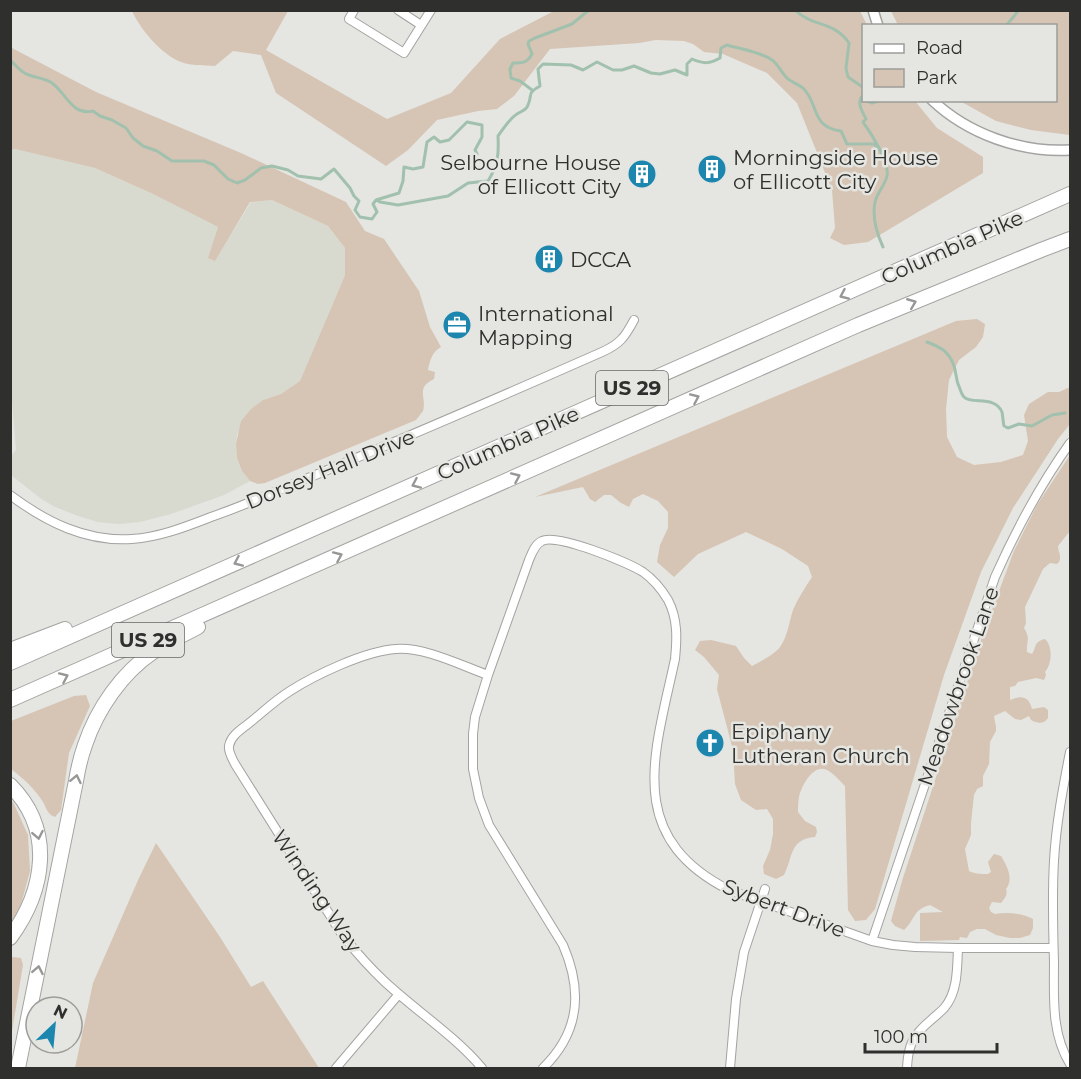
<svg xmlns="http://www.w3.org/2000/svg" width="1081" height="1079" font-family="Montserrat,sans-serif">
	<rect width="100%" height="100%" fill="#e5e5e1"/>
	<path fill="#d8dacf" d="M15,149L95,168L153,194L218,227L209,258L215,260L251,202L272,200L328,226L345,248V275L300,381L281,394L263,400L237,434L236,444L237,458L242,471L250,481L224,495L171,514L140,522L118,524L98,522L78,516L53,506L40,498L11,475V456L16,450L10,376V150Z"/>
	<path fill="#d6c5b4" d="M132,11H288L266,50L387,119L451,93L500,39L554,11H860L867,25L864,26V100L915,101L937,128L983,157V173L868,242L844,245L830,238L835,228L832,190L797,103L767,73L723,54L704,52L693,44L684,41L656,40L639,43L550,49L514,96L497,109L478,111L437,120L408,150L386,166L276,93L261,55L233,51L215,66C205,65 191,66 181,62C162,55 140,29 132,11Z
		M891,11H1070V135L1031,130L996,121L960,101L1056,100V26L898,25Z
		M10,47L96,92L241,153L346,202L365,231L384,239L419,291L430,327L441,347C432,352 430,360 428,370L435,372L434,379C415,388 427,397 423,411C422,412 417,419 416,420L265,483L258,484L250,481L242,471L237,458L236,444L241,421L251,409L263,400L281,394L300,381L345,275V248L328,226L272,200L250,202L215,261L208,258L218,227L153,194L95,168L15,149L11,150Z
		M977,319L985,324L983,337L976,347L959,360L949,380L946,409L947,437L957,457L974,465L1001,462L1023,455L1028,441L1024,415L1029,404L1048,392H1059L1070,387V424L1058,439L1013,508L981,572L944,675L875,909L866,920L855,921L848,910L845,786C840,781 833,773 827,770C813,763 801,787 799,797C798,802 798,808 798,812L805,821L816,827L817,832L815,837C789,839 793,858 784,875L776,879L764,874L763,866L770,850L773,834V819L767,809L756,810L741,800L735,784L733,750L717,689L719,675L704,657L695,650L700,641L711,640L736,646L744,658L752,666C761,661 774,655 780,647C788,636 789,622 793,610C798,598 805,588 812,577L808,566L782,549L746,532L698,554L674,577L657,562L660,545L668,528V512L658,501L643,494L633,499L629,507L621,503L611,495H604L595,502L590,499L583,487L535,497L956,321Z
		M1070,455V531L1058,546C1058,552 1062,556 1059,562L1057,564L1050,563L1043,569L1025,607L1026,623L1024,628C1031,639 1026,642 1027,652L1032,654C1037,647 1033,642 1045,639C1053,646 1052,664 1045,672L1046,675L1044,680L1036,678L1018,682L1015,686L1010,687V700C1021,695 1029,696 1032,709L1044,707L1048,710V718C1044,724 1038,724 1031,720L1029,716L1021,720L1015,719L1005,711L994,716L996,727V731L990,742L989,764L983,776V786L977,789L974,795L971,823V835L965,849L969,871C975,874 981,874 988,874L991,872L988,862L994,854L1001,856C1007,866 1014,879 1006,889C1008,895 1005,898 1001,903L992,902L989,908L991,912L995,914C1007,912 1023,913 1033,919V928L1030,935L1020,938H1010L996,935L985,929H977L970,932L967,938L960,937L959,940L920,941V913L943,912L930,905C912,910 916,919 904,930L895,926L891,921L902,881L983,634L1014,551L1037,505Z
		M86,695L90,706L69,753L61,810L55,817C47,814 47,809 43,802C35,789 23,778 11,769V721L74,696Z
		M11,800L13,802L28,835L30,871L19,912L11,923Z
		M156,843L220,937L251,987L263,981L319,1068H75L93,983L139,878Z
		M13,957L21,958L23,965L11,1037L10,959Z"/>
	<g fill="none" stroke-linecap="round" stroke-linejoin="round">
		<path stroke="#a1c1ae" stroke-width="3" d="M795,10C814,28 833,20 849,43L846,68L848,77L864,88
			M1006,26L1019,10
			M10,60C16,65 21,73 29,75C36,78 45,78 52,83C66,93 72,116 93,111L100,116L112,120L126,128L133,138L143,146L157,151L172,161H204L214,165L228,179L237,183L245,180L261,168L272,166L288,170L298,176L321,179L334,169L350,188L354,196L359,201L355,210L360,217L372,219L377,212L373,204L376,200
			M532,90L520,81L511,78L510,69L513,63C523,63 527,63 532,54L528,44L529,41L535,38L572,24L589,10
			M864,90L863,95C856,102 862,111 866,119L863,122C871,133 890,163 887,176C885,185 877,193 875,202C872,217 877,234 883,247
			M864,100L872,103L883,100
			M376,200L380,202L398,205L448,196L468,183L488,181C498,165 499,154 498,136C504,128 509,119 517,114C521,111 526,111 528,105C533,94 526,94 540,86L538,69L543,64L571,65L583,70L597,62L613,70H622L634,66L651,73L660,74L675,70L687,75V64L692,59C703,64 710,64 720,58L721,48L727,45C740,49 761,52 772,60C778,64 781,72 787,78C791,82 798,84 803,88C819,103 810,127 841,131L847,144H874L879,149
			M376,200L399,193L403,181L404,167L413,169L423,167L427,142L434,137L440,142L449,140L467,122L482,125V137L475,150L477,154
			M927,342C940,347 949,351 954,366C956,372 956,378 958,384C960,388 961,394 964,397C972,405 995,395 1002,412C1003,417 1003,422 1004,426L1008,428L1019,424L1032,426L1052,415L1065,413"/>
		<g stroke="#a3a4a1" stroke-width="10">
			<path id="minor" d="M354,10L349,19L404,53L431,10
				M398,10L421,25
				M10,495C46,522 86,542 132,539C160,537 185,527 211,517C240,507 268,495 296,483C398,441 500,397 602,352C620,344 625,337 634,320
				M1070,752C1063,788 1056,824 1054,861C1052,894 1053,929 1054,962C1054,997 1051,1033 1070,1064
				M872,941L995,577C1016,530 1040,485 1070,443
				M336,1068L399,994
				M482,1068C454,1035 416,1011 384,981C369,967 356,952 343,936L235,764C232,758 228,752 229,746C231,734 245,727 253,720C265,710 277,699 290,691C315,675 365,651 396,649C425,647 460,665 488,675
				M543,1068C580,1032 583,991 563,945L489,825L479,798L473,769V734L475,717L488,675L529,560C532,553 535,544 542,541C557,533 629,563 643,572C653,579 662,590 668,600C678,619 677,639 675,659C655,753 623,836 729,890L872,941L893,945L915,947L958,948H1053
				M730,1068L736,999L744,952L765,889
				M907,1068C908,1045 913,1035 931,1020C935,1016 941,1012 945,1007C958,991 957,968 958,948"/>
		</g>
		<g stroke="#a3a4a1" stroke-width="12">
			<path id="tertiary" d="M873,10L878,26
				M932,100C968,134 1021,153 1070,150"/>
		</g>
		<g stroke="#a3a4a1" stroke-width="16">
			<path id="motorway" d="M10,650L65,629
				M10,663L1070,194
				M10,700L858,325L1041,250L1070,239
				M10,785C55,830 45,890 10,938
				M18,1068L76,781C78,769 81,756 85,745C97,709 122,673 153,652C167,642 183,635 198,627"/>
		</g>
		<use href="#minor" stroke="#fff" stroke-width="8"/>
		<use href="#tertiary" stroke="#fff" stroke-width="9"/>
		<use href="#motorway" stroke="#fff" stroke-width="14"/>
	</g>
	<defs><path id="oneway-chevron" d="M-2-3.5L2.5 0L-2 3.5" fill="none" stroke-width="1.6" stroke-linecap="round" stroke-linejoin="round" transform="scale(1.5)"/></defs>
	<g stroke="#979796">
		<use href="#oneway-chevron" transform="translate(844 295) rotate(156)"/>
		<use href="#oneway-chevron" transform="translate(912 303) rotate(-22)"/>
		<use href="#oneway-chevron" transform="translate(695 398) rotate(-24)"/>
		<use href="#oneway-chevron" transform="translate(516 477) rotate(-24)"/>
		<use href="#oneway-chevron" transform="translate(416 484) rotate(156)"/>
		<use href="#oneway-chevron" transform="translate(338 556) rotate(-24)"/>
		<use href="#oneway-chevron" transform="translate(238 562) rotate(156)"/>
		<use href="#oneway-chevron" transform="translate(64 677) rotate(-24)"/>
		<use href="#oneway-chevron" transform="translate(76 779) rotate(-78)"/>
		<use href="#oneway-chevron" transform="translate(38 835) rotate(79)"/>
		<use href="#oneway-chevron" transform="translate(38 970) rotate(-79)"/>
	</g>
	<defs>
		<g id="building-disc" transform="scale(1.5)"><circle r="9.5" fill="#1c86ae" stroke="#e5e5e1"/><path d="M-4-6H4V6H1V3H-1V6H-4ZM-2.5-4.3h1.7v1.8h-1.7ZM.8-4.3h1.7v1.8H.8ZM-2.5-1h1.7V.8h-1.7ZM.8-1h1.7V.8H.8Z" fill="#fff"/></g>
		<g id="office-disc" transform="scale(1.5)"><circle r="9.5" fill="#1c86ae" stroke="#e5e5e1"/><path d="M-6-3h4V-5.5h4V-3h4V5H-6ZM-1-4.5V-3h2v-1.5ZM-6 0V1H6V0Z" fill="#fff"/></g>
		<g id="church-disc" transform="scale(1.5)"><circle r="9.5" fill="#1c86ae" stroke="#e5e5e1"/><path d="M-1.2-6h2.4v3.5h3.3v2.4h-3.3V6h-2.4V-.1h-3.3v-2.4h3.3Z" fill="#fff"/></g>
	</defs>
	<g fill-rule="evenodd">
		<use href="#building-disc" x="712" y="169"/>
		<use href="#building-disc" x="642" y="174"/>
		<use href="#building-disc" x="549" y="259"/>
		<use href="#office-disc" x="457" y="325"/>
		<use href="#church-disc" x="710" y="743"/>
	</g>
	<g text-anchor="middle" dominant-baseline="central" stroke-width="5" stroke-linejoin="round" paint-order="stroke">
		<g fill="#e5e5e1" stroke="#666663" stroke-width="1.5">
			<rect x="596" y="371" width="72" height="34" rx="4.5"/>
			<rect x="112" y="623" width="72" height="34" rx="4.5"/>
		</g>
		<g font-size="20" font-weight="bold" fill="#2f2f2d">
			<text x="632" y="388">US 29</text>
			<text x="148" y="640">US 29</text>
		</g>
		<g font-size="21" fill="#2f2f2d" stroke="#e5e5e1" text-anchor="start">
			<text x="733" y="157">Morningside House<tspan x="733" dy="24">of Ellicott City</tspan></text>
			<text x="621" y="162" text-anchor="end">Selbourne House<tspan x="621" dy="24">of Ellicott City</tspan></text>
			<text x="570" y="259">DCCA</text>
			<text x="478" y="313">International<tspan x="478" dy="24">Mapping</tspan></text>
			<text x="731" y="731">Epiphany<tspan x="731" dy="24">Lutheran Church</tspan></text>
		</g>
		<g font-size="21" fill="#2f2f2d" stroke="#e5e5e1">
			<text transform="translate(952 247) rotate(-24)">Columbia Pike</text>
			<text transform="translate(508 443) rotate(-24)">Columbia Pike</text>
			<text transform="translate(330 469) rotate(-22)">Dorsey Hall Drive</text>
			<text transform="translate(958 686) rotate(-71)">Meadowbrook Lane</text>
			<text transform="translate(317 891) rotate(56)">Winding Way</text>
			<text transform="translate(784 908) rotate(21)">Sybert Drive</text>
		</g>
	</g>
	<rect width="1081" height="1079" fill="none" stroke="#2f2f2d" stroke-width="24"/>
	<rect x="862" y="24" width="195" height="78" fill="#e5e5e1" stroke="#9c9c99" stroke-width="1.5"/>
	<rect x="874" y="44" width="30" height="9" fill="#ffffff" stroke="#9c9c99" stroke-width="1.5"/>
	<text x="916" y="54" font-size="18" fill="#2f2f2d">Road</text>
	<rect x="874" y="69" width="30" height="18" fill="#d6c5b4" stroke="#9c9c99" stroke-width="1.5"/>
	<text x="916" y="84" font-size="18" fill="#2f2f2d">Park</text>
	<g transform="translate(54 1025) rotate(26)"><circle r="28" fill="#e5e5e1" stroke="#9c9c99" stroke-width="1.5"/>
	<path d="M0-4.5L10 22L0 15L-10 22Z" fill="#1c86ae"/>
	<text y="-9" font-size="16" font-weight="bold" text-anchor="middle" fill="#2f2f2d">N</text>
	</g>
	<path d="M865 1043v9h132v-9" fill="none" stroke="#2f2f2d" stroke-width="3"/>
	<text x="874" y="1043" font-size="18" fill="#2f2f2d" stroke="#e5e5e1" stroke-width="4.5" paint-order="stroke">100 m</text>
</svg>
